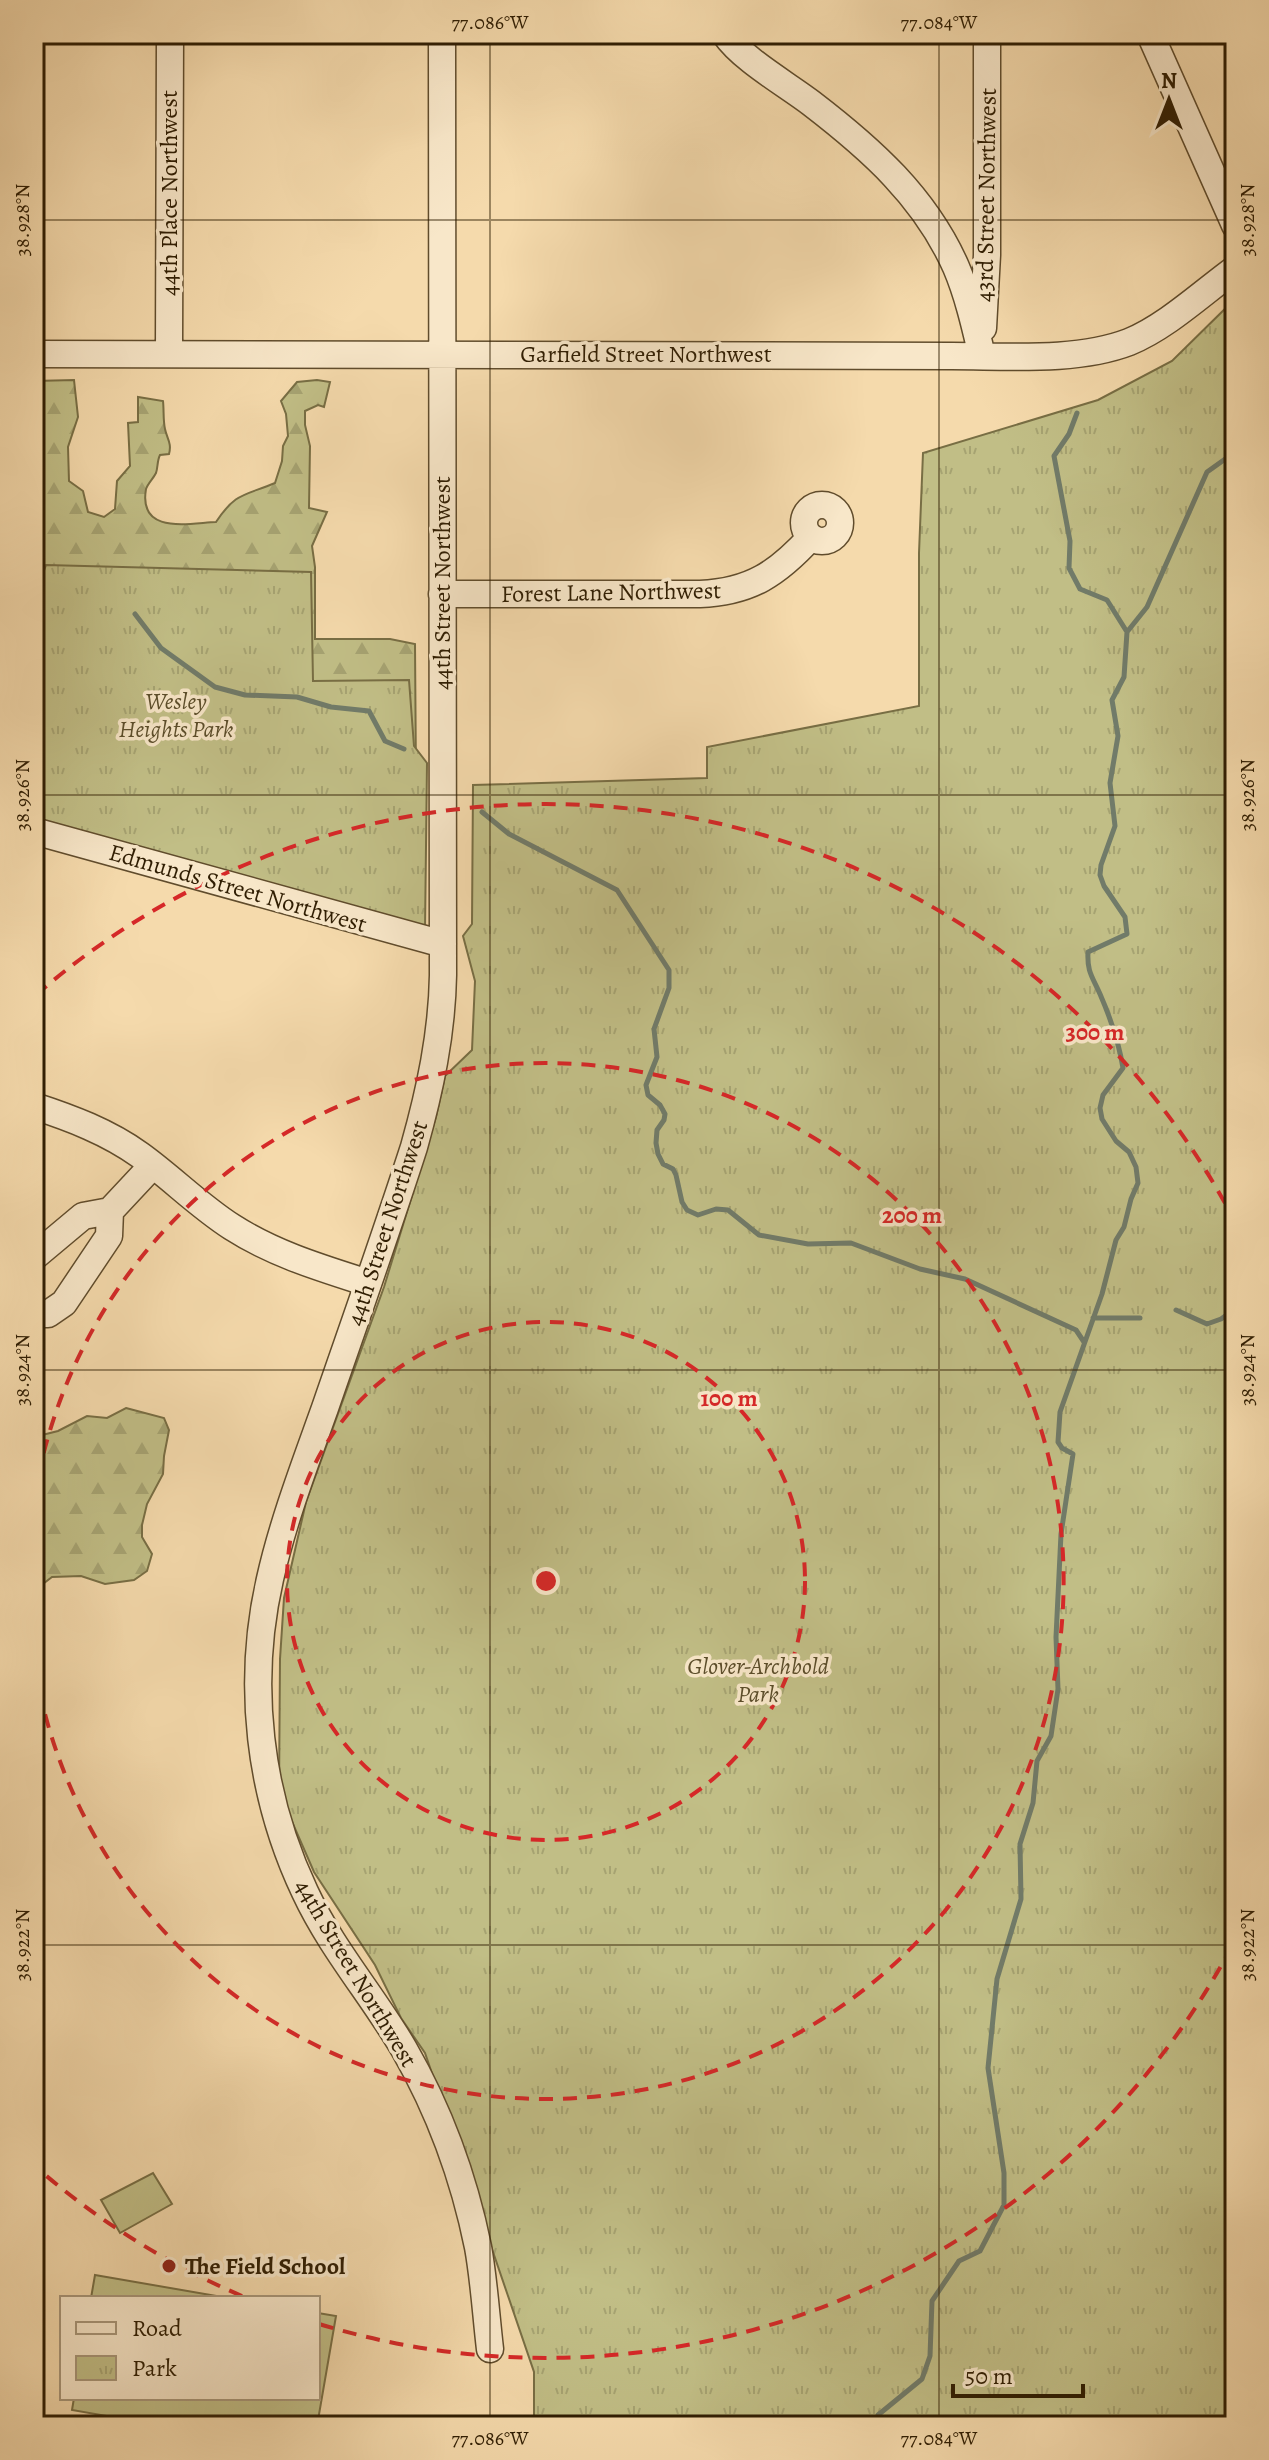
<svg xmlns="http://www.w3.org/2000/svg" width="1269" height="2460" font-family="Alegreya,serif">
	<defs>
		<pattern id="forest-firs" width="22" height="20" patternUnits="userSpaceOnUse" patternTransform="scale(2)"><rect width="22" height="20" fill="#c1be86"/><path d="M5 1l3.5 6h-7zM16 11l3.5 6h-7z" fill="#a6a372"/></pattern>
		<pattern id="park-tufts" width="24" height="20" patternUnits="userSpaceOnUse" patternTransform="scale(2)"><rect width="24" height="20" fill="#c1be86"/><path d="M3 7l-1-3M5 7V3M7 7l1-3M15 17l-1-3M17 17v-4M19 17l1-3" fill="none" stroke="#a6a372"/></pattern>
	</defs>
	<rect width="100%" height="100%" fill="#f5daac"/>
	<filter id="stains"><feTurbulence type="fractalNoise" baseFrequency=".0025" numOctaves="4"/><feColorMatrix values="0 0 0 0 .2 0 0 0 0 .09 0 0 0 0 .02 0 0 0 .5 -.17"/></filter>
	<radialGradient id="worn" r=".72"><stop offset=".6" stop-color="#630" stop-opacity="0"/><stop offset="1" stop-color="#630" stop-opacity=".3"/></radialGradient>
	<path fill="url(#forest-firs)" stroke="#786e44" stroke-width="2" d="M74,380L78,417L68,447L69,481L83,491L88,512L104,517L115,509L117,481L130,466L128,423L138,422V397L163,401C164,410 163,420 165,429C167,439 172,443 169,454L160,455C157,461 158,467 156,473C153,479 148,483 146,489C138,535 189,523 216,522C236,492 244,496 275,483L282,461L283,446L288,436L286,414L281,401L297,382L317,380L330,382L324,407L318,405L305,411V425L310,446L309,508L327,512L312,546L315,567V639H390L415,644L417,915L34,815V381Z
		M126,1408L164,1418L169,1430L164,1456L163,1474L147,1504L142,1525V1537L152,1554L147,1571L134,1580L105,1584L81,1576L52,1577L39,1587L38,1596L42,1606L34,1614V1437L58,1431L87,1416L107,1418Z"/>
	<path fill="url(#park-tufts)" stroke="#786e44" stroke-width="2" d="M1235,299V2426H534V2372L425,2053L401,2018L375,1965L314,1872L279,1792L280,1659L284,1598L306,1502L384,1287L436,1117L445,1076L472,1050L475,981L463,936L472,924L473,785L707,778V747L919,706V553L923,453L1098,400L1172,361Z
		M46,565L311,572L313,681L409,680L414,746L427,763L425,931L34,821V599Z"/>
	<path fill="#c1be86" stroke="#786e44" stroke-width="2" d="M153,2173L172,2204L120,2233L101,2200Z
		M95,2275L228,2298H91Z
		M318,2313L336,2316L317,2426H164L72,2410L74,2398H318Z"/>
	<g fill="none" stroke-linecap="round" stroke-linejoin="round">
		<path stroke="#717b69" stroke-width="5" d="M1077,413L1069,434L1054,456L1070,541L1069,568L1080,589L1107,600L1127,632
			M135,614L161,648L215,687L245,695L297,697L331,707L369,711L385,741L404,749
			M482,812L509,834L617,890L669,970V988L654,1029L657,1057L646,1085L648,1095L660,1105L665,1114L664,1120L657,1130L656,1143L658,1154L663,1164L673,1169L676,1175L682,1202L687,1210L698,1215L716,1209L728,1210L759,1235L808,1244L851,1243L920,1269L965,1279L1076,1330L1084,1342
			M1176,1310L1207,1324L1221,1319L1235,1309
			M1093,1318H1140
			M877,2426L878,2415L922,2379L930,2356L932,2301L959,2261L980,2251L1004,2205V2173L988,2068L997,1979L1021,1899L1020,1844L1033,1803L1037,1761L1051,1736L1058,1689L1056,1637L1061,1534L1073,1454L1062,1448L1058,1442L1060,1412L1102,1294L1116,1240L1124,1227L1131,1199L1138,1183L1136,1167L1129,1152L1116,1141L1102,1119L1100,1108L1103,1095L1123,1068C1119,1043 1110,1017 1100,994C1092,976 1087,972 1088,952L1127,934L1125,917L1104,886L1100,875L1101,865L1115,826L1110,783L1118,736L1112,700L1124,677L1127,632L1147,607L1207,472L1235,452"/>
		<g stroke="#604c2c" stroke-width="29">
			<path id="minor" d="M442,34L443,975C442,1034 430,1090 414,1147C386,1234 355,1321 325,1408C305,1464 283,1521 270,1579C246,1684 259,1795 305,1892C331,1948 373,1996 404,2049C439,2110 464,2178 478,2247C484,2280 486,2315 490,2349
				M725,34C742,59 786,84 811,103C871,149 925,197 956,267C968,295 975,326 982,356
				M1150,34L1235,225
				M983,328L987,255V34
				M169,352L170,34
				M34,354L952,356C1007,356 1077,362 1129,342C1166,327 1202,293 1235,269
				M804 523a18 18 0 1 1 36 0a18 18 0 1 1-36 0Z
				M442,594H700C751,592 778,573 811,537
				M34,831L443,944
				M34,1106C71,1118 108,1132 140,1155C172,1178 199,1206 232,1227C274,1254 321,1268 368,1283
				M34,1257L83,1216L110,1211L153,1165
				M34,1314H48L64,1303L109,1236L110,1211"/>
		</g>
		<use href="#minor" stroke="#f8e7c9" stroke-width="26"/>
	</g>
	<path fill="none" stroke="#2f1d02" stroke-width="2" stroke-opacity="0.45" d="M41,34V2426M490,34V2426M939,34V2426M34,220H1235M34,795H1235M34,1370H1235M34,1945H1235"/>
	<g fill="none" stroke="#d62828" stroke-width="4" stroke-dasharray="14 10">
		<circle cx="546" cy="1581" r="259"/>
		<path d="M34 1500A518 518 0 1 1 34 1662"/>
		<path d="M1232 1946A777 777 0 0 1 319 2324M242 2296A777 777 0 0 1 36 2167M36 995A777 777 0 0 1 1232 1216"/>
	</g>
	<circle fill="#8f2418" stroke="#f8e7c9" stroke-width="3" cx="169" cy="2266" r="8"/>
	<g text-anchor="middle" dominant-baseline="central" stroke-width="7" stroke-linejoin="round" paint-order="stroke">
		<g font-size="24" fill="#2f1d02" stroke="#f8e7c9">
			<text transform="translate(169 193) rotate(-90)">44th Place Northwest</text>
			<text transform="translate(986 195) rotate(-89)">43rd Street Northwest</text>
			<text x="646" y="354">Garfield Street Northwest</text>
			<text transform="translate(442 583) rotate(-90)">44th Street Northwest</text>
			<text transform="translate(611 592) rotate(-1)">Forest Lane Northwest</text>
			<text transform="translate(238 888) rotate(16)">Edmunds Street Northwest</text>
			<text transform="translate(387 1223) rotate(-72)">44th Street Northwest</text>
			<text transform="translate(356 1973) rotate(59)">44th Street Northwest</text>
		</g>
		<g font-size="24" font-style="italic" fill="#5b4d2a" stroke="#f8e7c9">
			<text x="176" y="701">Wesley<tspan x="176" dy="28">Heights Park</tspan></text>
			<text x="758" y="1666">Glover-Archbold<tspan x="758" dy="28">Park</tspan></text>
		</g>
		<g font-size="24" font-weight="bold" fill="#2f1d02" stroke="#f8e7c9" text-anchor="start">
			<text x="185" y="2266">The Field School</text>
		</g>
	</g>
	<circle cx="546" cy="1581" r="12" fill="#d62828" stroke="#f8e7c9" stroke-width="4"/>
	<g font-size="24" text-anchor="middle" font-weight="bold" fill="#d62828" stroke="#f8e7c9" stroke-width="7" stroke-linejoin="round" paint-order="stroke">
		<text x="1095" y="1040">300 m</text>
		<text x="912" y="1223">200 m</text>
		<text x="729" y="1406">100 m</text>
	</g>
	<rect width="1269" height="2460" fill="none" stroke="#f5daac" stroke-width="88"/>
	<rect x="60" y="2296" width="260" height="104" fill="#f8e7c9" stroke="#a89679" stroke-width="2"/>
	<rect x="76" y="2322" width="40" height="12" fill="#f8e7c9" stroke="#a89679" stroke-width="2"/>
	<text x="132" y="2336" font-size="24" fill="#2f1d02">Road</text>
	<rect x="76" y="2356" width="40" height="24" fill="url(#park-tufts)" stroke="#a89679" stroke-width="2"/>
	<text x="132" y="2376" font-size="24" fill="#2f1d02">Park</text>
	<g transform="translate(1169 100)" stroke="#f8e7c9" stroke-width="6" paint-order="stroke">
	<path d="M0-6L14 30L0 20L-14 30Z" fill="#2f1d02"/>
	<text y="-12" font-size="22" font-weight="bold" text-anchor="middle" fill="#2f1d02">N</text>
	</g>
	<path d="M953 2384v12h130v-12" fill="none" stroke="#2f1d02" stroke-width="4"/>
	<text x="965" y="2384" font-size="24" fill="#2f1d02" stroke="#f8e7c9" stroke-width="6" paint-order="stroke">50 m</text>
	<rect x="44" y="44" width="1181" height="2372" fill="none" stroke="#2f1d02" stroke-width="3"/>
	<g font-size="20" text-anchor="middle" fill="#2f1d02">
		<text x="490" y="29">77.086°W</text>
		<text x="939" y="29">77.084°W</text>
		<text transform="translate(22 220) rotate(-90)" y="7">38.928°N</text>
		<text transform="translate(1247 220) rotate(-90)" y="7">38.928°N</text>
		<text transform="translate(22 795) rotate(-90)" y="7">38.926°N</text>
		<text transform="translate(1247 795) rotate(-90)" y="7">38.926°N</text>
		<text transform="translate(22 1370) rotate(-90)" y="7">38.924°N</text>
		<text transform="translate(1247 1370) rotate(-90)" y="7">38.924°N</text>
		<text transform="translate(22 1945) rotate(-90)" y="7">38.922°N</text>
		<text transform="translate(1247 1945) rotate(-90)" y="7">38.922°N</text>
		<text x="490" y="2445">77.086°W</text>
		<text x="939" y="2445">77.084°W</text>
	</g>
	<rect width="100%" height="100%" filter="url(#stains)"/>
	<rect width="100%" height="100%" fill="url(#worn)"/>
</svg>
